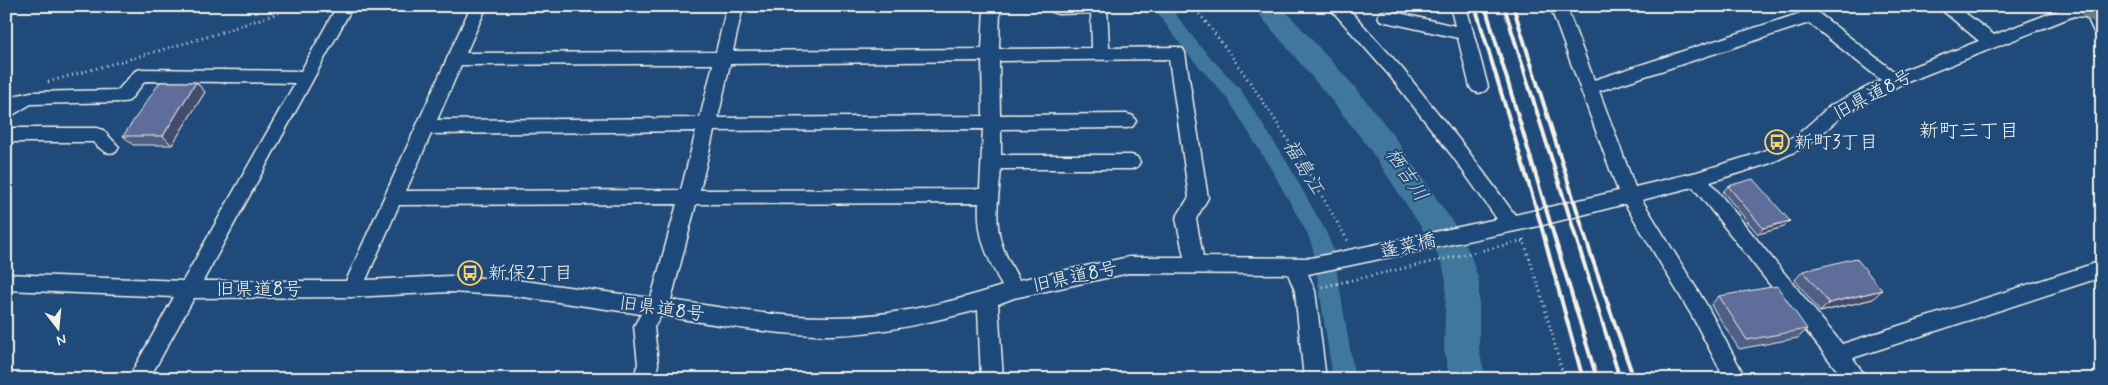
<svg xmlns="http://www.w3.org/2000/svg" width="2108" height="385" font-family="Mynerve,'Klee One',sans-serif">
	<rect width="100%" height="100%" fill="#1f4a7a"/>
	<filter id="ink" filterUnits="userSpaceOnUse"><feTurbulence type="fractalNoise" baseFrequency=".02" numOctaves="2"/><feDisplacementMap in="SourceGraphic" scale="10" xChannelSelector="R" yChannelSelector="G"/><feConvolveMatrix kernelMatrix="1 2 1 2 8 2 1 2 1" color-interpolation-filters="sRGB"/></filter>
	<g filter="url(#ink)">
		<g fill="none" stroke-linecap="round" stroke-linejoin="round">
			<path fill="#41789d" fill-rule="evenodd" d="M1152,6H1169L1199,45L1240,89L1288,164L1326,232L1333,249L1355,379H1333L1313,249L1307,233L1274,174L1228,99L1187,53Z"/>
			<path fill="#41789d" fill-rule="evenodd" d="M1252,6H1281L1354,86L1391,132L1456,227L1471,256L1479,281V350L1486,379H1450L1444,350L1446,281L1443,267L1433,245L1369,148L1333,102Z"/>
			<g stroke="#f4f1e8" stroke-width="3">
				<path id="minor" d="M337,6H353L203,281H346L471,6H487L466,53L716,52L727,6H743L733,51L982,49L984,6H1000L999,49L1092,48L1091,13L1058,14L1052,12L1050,8L1051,6H1107L1109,48L1177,47L1183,49L1185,53L1208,198L1196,219L1203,257L1311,258L1497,219L1453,157L1389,75L1328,6H1346L1401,67L1465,147L1515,215L1618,191L1550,6H1566L1594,80L1801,13L1797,6H1813L1817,12L1896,73L1979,41L1937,6H1956L1994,35L2069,6L2102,8V38L2096,36L2087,17L2074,16L1900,85L1843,115L1809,145L1771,163L1710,182L1842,344L2102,261V277L1853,358L1867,379H1844L1693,187L1642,200L1706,304L1746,379H1725L1692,316L1625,204L1539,226L1308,274L1315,291L1326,379H1304L1295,291L1288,274L1129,273L1014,298L998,304L1003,379H981L978,310C930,322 882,334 832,335C775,336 717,324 661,316L654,327L658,364L655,379H633L638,364L634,326L641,314L516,296L450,292L352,297L194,298L149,379H128L174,297L6,290V274L183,281L295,83L145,81L129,101L123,102L31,104L6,119V103L18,95L31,92L118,90L135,71L141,69L301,71ZM1809,23L1881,80L1831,105L1797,135L1759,153L1697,172L1635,187L1599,91ZM1169,59L1189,197L1176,218L1184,257H1129L1019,280C1013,268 1005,256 1001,242C994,218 999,193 1001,169H1131L1137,167L1140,162L1137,157L1131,155H1001V129L1127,128L1133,126L1136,121L1133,116L1127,114L1000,115L999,61ZM982,61L983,116L718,118L730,64ZM636,64H713L700,118L437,120L461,65ZM983,129L980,189L700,190L714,131ZM696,131L681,190L406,191L431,134ZM979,203C977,237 987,256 1002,286C948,304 887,317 830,317C777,317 724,308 671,300L696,204ZM677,204L651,298L516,280L450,276L366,280L399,205Z
					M1450,6H1466L1488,87L1485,91L1479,93L1473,91L1470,87L1458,38L1386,22L1380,20L1378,16L1380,12L1386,10L1455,26Z
					M6,128H97L103,130L119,147L116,152C105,155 101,149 93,142H6Z"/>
			</g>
			<g stroke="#f4f1e8" stroke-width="3">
				<path id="highway" d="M2075,6H2102V25C2091,22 2081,16 2075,6Z"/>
			</g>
			<path stroke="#f4f1e8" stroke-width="3" stroke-dasharray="1 4" stroke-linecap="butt" d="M1193,6C1253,80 1302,160 1349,243
				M48,82L207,37L299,6
				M1523,239L1541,294L1564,379
				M1322,287L1523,241"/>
			<use href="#minor" fill="#1f4a7a" fill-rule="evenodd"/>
			<use href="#highway" fill="#6d7e7c" fill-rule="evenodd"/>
			<path stroke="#f4f1e8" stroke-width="4" d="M1475,6L1539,218L1583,379
				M1485,6L1597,379
				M1504,6L1620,379
				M1513,6L1592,258L1634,379"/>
		</g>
		<path fill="#515e85" stroke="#f4f1e8" d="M196,82L205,92L172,145H133L123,136Z
			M1728,186L1790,221L1784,227L1758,234L1723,192Z
			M1803,271L1873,299L1820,312L1795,280Z
			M1719,296L1807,329L1798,338L1739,349L1711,305Z"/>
		<path fill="#424c6c" stroke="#f4f1e8" d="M196,82L205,92L172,145L163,136Z
			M1790,221L1784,227L1758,234L1763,228Z
			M1882,290L1873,299L1820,312L1829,303Z"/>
		<path fill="#5e6d9b" stroke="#f4f1e8" d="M160,82H196L163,136H123Z
			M1753,179L1790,221L1763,228L1728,186Z
			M1856,258L1882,290L1829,303L1803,271Z
			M1777,286L1807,329L1747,340L1719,296Z"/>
	</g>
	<defs>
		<g id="bus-ring" transform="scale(1.25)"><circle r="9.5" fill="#1f4a7a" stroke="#ffd166" stroke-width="1.5"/><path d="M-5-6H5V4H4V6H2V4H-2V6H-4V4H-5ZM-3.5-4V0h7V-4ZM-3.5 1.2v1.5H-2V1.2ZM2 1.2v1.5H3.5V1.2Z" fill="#ffd166"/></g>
	</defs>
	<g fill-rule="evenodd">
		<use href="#bus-ring" x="1777" y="142"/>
		<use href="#bus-ring" x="470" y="273"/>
	</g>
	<g text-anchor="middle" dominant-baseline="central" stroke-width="4" stroke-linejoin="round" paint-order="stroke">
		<g font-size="19" fill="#f4f1e8" stroke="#1f4a7a">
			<text transform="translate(1873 95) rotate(-28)">旧県道8号</text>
			<text transform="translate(1408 246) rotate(-13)">蓬菜橋</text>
			<text transform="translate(1075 277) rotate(-12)">旧県道8号</text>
			<text x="259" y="289">旧県道8号</text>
			<text transform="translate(662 309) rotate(8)">旧県道8号</text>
		</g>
		<g font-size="19" fill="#f4f1e8" stroke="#1f4a7a" text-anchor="start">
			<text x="1794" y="142">新町3丁目</text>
			<text x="488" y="273">新保2丁目</text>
		</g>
		<g font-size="20" fill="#f4f1e8" stroke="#1f4a7a">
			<text x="1969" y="131">新町三丁目</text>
		</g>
		<g font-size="20" font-style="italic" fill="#d9dfdd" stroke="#1f4a7a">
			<text transform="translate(1303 167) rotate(59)">福島江</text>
			<text transform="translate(1406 175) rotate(56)">栖吉川</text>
		</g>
	</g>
	<rect width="2108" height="385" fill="none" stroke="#1f4a7a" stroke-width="25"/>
	<rect x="12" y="12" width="2083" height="360" fill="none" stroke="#f4f1e8" stroke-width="2" filter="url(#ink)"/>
	<g transform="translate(58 328) rotate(164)" stroke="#1f4a7a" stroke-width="4" paint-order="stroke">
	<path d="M0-4L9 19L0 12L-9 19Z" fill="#f4f1e8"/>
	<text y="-8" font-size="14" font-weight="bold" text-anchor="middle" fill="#f4f1e8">N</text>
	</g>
</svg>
